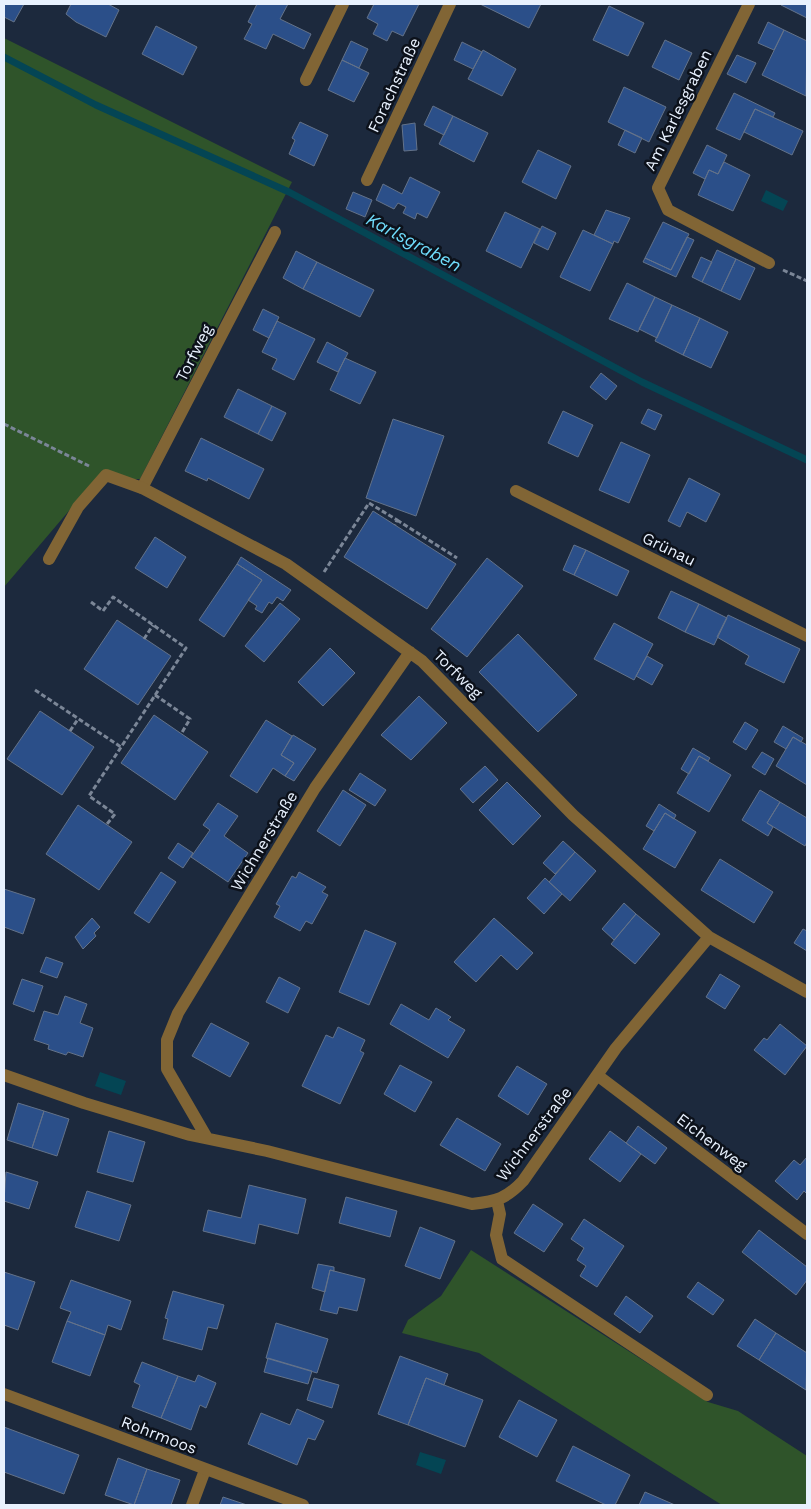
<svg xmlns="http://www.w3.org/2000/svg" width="811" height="1509" font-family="'Work Sans',sans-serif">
	<rect width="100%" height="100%" fill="#1c293d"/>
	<path fill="#2f542a" d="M4,38L292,182L140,479H96L4,587Z
		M471,1250L708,1402L738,1411L807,1456V1505H722L479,1353L402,1333L408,1320L441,1296Z"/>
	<path fill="#044554" d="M766,190L788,201L783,211L761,201Z
		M100,1072L126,1081L121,1095L95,1086Z
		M420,1452L446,1460L441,1474L416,1465Z"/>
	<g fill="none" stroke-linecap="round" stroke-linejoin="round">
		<path stroke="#044554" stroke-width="7" d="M4,57L96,105L289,192L642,382L807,460"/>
	</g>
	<path fill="#2b4f89" stroke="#637289" d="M4,4H24L14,22L4,17Z
		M71,4H108L119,10L106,37L76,22L66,14Z
		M257,4H288L280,19L311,34L304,49L273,34L266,49L244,39L252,24L248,22Z
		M374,4H419L403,36L392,31L387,41L373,34L378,24L367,18Z
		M480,4H541L529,28Z
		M782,4H807V18L781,5Z
		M609,6L644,23L628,56L593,40Z
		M768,22L784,30L774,50L758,43Z
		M156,26L197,47L183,75L142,54Z
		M784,30L807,41L806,96L762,75Z
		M665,40L692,53L679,80L652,67Z
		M351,41L368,49L359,68L342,60Z
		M462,42L482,52L473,69L454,60Z
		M483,50L516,69L502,96L468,79Z
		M737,55L756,63L746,83L727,74Z
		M342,60L369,73L354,102L328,90Z
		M624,87L666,107L649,142L608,122Z
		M734,93L775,113L773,117L755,109L740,140L716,129Z
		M433,106L453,116L444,135L424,125Z
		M755,109L803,131L792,155L744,132Z
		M453,116L488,133L474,162L439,144Z
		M300,122L328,135L314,166L289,154L295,140L292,138Z
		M415,123L417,150L404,151L402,125Z
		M625,130L642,138L635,153L618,145Z
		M707,145L727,155L718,174L709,170L705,179L693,173Z
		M538,150L571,166L556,199L522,182Z
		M724,162L750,175L733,211L698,195L709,170L718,174Z
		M410,177L440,192L427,218L417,213L415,219L403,213L406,207L398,203L394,209L376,200L383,184L402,194Z
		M353,192L372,200L365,217L346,209Z
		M606,210L630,218L618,243L614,241L613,244L594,235Z
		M505,212L540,229L521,268L486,251Z
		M663,222L689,234L671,270L645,258Z
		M542,226L556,233L548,250L534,243Z
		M583,230L613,244L590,291L560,277Z
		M687,237L694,240L676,277L643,262L645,258L671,270Z
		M717,250L736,259L721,291L702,282Z
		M296,251L317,262L303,289L283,278Z
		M701,257L712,262L702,282L692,277Z
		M736,259L755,268L740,300L721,291Z
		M317,262L374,290L360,317L303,289Z
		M627,283L655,297L638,332L609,319Z
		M655,297L672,305L657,338L639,329Z
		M672,305L700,318L683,355L655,341Z
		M263,309L279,317L269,338L253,330Z
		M700,318L728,332L711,368L683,355Z
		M277,321L315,339L294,380L272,369L277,359L262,352Z
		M327,342L348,353L338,372L317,362Z
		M345,358L376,372L360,404L330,390Z
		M601,373L617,386L606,400L590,387Z
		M238,389L272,406L258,434L224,417Z
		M272,406L286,413L272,441L258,434Z
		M648,409L662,415L655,430L641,423Z
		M563,411L593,425L578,457L548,443Z
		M393,419L444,436L416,516L366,498Z
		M201,438L264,469L249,499L208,478L207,481L185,471Z
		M621,442L650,455L629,503L599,490Z
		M689,478L720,494L706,522L687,512L680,527L668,521Z
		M373,511L456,564L427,609L344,557Z
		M155,537L186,557L167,588L135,568Z
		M574,545L586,550L574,575L563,570Z
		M586,550L629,571L617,596L574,575Z
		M241,557L291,590L283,601L277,597L272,604L269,602L262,613L255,609L257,606L248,600L262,580L237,564Z
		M487,558L523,586L467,657L431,629Z
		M237,564L262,580L224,637L199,620Z
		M671,591L699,604L685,632L658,618Z
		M280,603L300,619L264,662L245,646Z
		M699,604L727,618L714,645L685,632Z
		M728,615L800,649L784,683L745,664L749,656L717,637Z
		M117,620L171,656L138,705L84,669Z
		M614,623L653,644L634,680L594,659Z
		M518,634L577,695L538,732L479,672Z
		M330,648L355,673L323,706L298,682Z
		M647,656L663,665L652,685L636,676Z
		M419,696L447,723L411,760L381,735Z
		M40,711L94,747L62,795L7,759Z
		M154,715L208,752L175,800L121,763Z
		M266,720L292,736L281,755L294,763L285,776L273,768L257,793L230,776Z
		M745,722L758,730L746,750L733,742Z
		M783,726L803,738L801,742L793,737L786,749L774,742Z
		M293,735L316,749L294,781L285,776L294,763L281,755Z
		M793,737L807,745V785L776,766Z
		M693,748L710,758L708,761L699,756L689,774L681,769Z
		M762,752L774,759L765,775L752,767Z
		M699,756L731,775L709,812L677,793Z
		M485,766L498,780L473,803L460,789Z
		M360,773L386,790L375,806L349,790Z
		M507,782L541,816L513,845L479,810Z
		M343,790L366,805L340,846L317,831Z
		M760,790L780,802L767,823L773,827L768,836L742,820Z
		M780,802L807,818V842L805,846L767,823Z
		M218,803L238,816L224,836L248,853L228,882L191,857L210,830L203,825Z
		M659,804L676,815L674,819L665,813L654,831L646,826Z
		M78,805L132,842L99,890L46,854Z
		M665,813L696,832L675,868L643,849Z
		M563,841L575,852L555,874L543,863Z
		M178,843L193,853L183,868L168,858Z
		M575,852L596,871L570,901L549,882Z
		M720,859L773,892L754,923L701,890Z
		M161,872L176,882L149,923L134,913Z
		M299,872L326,887L322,892L328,895L312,924L306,921L300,931L274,917L280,906L276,904L292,876L296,878Z
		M545,878L562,894L544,914L527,898Z
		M4,889L35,899L23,934L4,927Z
		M624,903L636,914L614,940L602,929Z
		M636,914L660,934L635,964L611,944Z
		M92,918L100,927L94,933L96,936L83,949L75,937Z
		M494,918L533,953L517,970L501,955L476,982L454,962Z
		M803,929L807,931V951L794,943Z
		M365,930L396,943L369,1005L339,992Z
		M46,957L63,963L57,978L40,972Z
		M720,974L740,986L725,1009L706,997Z
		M279,977L300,988L288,1013L266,1002Z
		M22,979L43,986L34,1012L13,1004Z
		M65,996L87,1004L80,1023L93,1028L83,1057L68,1052L66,1055L48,1049L49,1045L34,1040L44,1011L58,1015Z
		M401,1004L429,1020L436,1008L451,1017L448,1020L465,1030L448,1058L390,1024Z
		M211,1023L249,1043L230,1077L192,1056Z
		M780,1024L807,1046L785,1075L754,1050L764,1038L767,1040Z
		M338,1027L365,1040L360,1051L364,1053L340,1104L302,1086L326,1035L333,1038Z
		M400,1065L432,1082L415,1112L384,1094Z
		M517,1066L547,1084L528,1115L498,1096Z
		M18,1103L44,1111L32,1148L7,1140Z
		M44,1111L69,1119L57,1156L32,1148Z
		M457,1118L501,1144L485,1171L440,1145Z
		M638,1126L667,1148L655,1164L626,1143Z
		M109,1131L145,1142L133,1182L97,1172Z
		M610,1131L641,1154L620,1182L589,1159Z
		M807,1157V1194L804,1191L797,1200L775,1181L794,1160L800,1165Z
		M6,1172L38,1182L29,1209L4,1201Z
		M249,1185L306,1199L298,1234L259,1224L255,1244L203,1231L208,1210L241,1218Z
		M87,1191L131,1205L119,1241L75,1227Z
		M346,1197L397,1211L390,1237L339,1223Z
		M533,1204L563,1224L544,1252L514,1233Z
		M584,1219L624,1246L597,1287L580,1276L586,1266L577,1260L584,1248L571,1239Z
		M420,1227L455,1241L440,1279L405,1266Z
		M759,1230L807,1267V1280L796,1295L742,1252Z
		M318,1264L334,1267V1271L330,1270L325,1292L312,1288Z
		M330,1270L365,1279L357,1311L339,1307L337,1314L320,1310Z
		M4,1272L35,1282L18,1330L4,1325Z
		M71,1280L131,1301L121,1330L108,1325L105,1335L67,1321L71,1312L60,1308Z
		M698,1282L724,1300L713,1315L687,1297Z
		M173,1291L224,1305L217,1329L208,1327L202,1350L163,1339L168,1319L165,1318Z
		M626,1296L653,1316L640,1333L614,1314Z
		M755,1319L776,1333L759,1360L737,1346Z
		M67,1321L105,1335L90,1376L52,1362Z
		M276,1323L328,1339L317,1373L266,1358Z
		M776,1333L807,1353L806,1390L759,1360Z
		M400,1356L448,1374L444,1385L426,1378L408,1425L378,1414Z
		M268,1358L312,1371L308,1384L264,1372Z
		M142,1362L178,1376L161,1418L132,1407L140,1385L134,1382Z
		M198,1375L216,1383L206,1408L200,1405L191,1430L161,1418L178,1376L195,1382Z
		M314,1378L339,1385L332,1408L307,1400Z
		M426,1378L483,1400L465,1447L408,1425Z
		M519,1400L557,1420L537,1457L499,1437Z
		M297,1409L324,1421L315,1440L308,1438L297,1465L248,1444L261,1413L290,1425Z
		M4,1427L79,1455L64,1494L4,1472Z
		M573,1446L630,1475L615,1505H606L556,1481Z
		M118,1458L147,1469L134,1505L105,1495Z
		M147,1469L180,1480L171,1505H134Z
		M645,1492L675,1505H639Z
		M223,1497L247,1505H220Z"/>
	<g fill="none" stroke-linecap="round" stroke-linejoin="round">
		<path stroke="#7b8697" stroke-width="3" stroke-dasharray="5 2.5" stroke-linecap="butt" d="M783,270L807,281
			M4,424L89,466
			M397,520L457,558
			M324,572L369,503L397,520L395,525
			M91,602L103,611L113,597L186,648L89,796L115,814L107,824
			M144,639L153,625
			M35,690L121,747
			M155,695L190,719L181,734
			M70,731L78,719"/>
		<path stroke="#816535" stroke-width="12" d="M142,488L275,232
			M497,1201L500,1214L496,1235L502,1259L707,1395
			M192,1505L205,1470"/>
		<path stroke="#816535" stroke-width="12" d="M749,4L658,188L668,210L769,263
			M306,80L343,4
			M367,180L450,4
			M516,491L807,636
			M49,559L78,507L106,475L142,488L286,564L422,661L573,815L709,937
			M4,1075L84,1103L190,1135L267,1151L472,1204C497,1201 506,1199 523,1181L616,1048L709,937L807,992
			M597,1075L807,1234
			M207,1138L167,1069V1040L178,1013L315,788L410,652
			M4,1394L303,1505"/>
	</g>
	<g text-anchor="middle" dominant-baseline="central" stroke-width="5" stroke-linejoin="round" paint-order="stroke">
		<g font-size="16" fill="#e8f1fe" stroke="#0c111a">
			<text transform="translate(394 85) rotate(-65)">Forachstraße</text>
			<text transform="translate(678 110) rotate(-64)">Am Karlesgraben</text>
			<text transform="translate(194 353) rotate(-63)">Torfweg</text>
			<text transform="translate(669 549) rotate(26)">Grünau</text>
			<text transform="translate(458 674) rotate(45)">Torfweg</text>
			<text transform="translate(264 841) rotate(-59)">Wichnerstraße</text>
			<text transform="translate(534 1134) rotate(-53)">Wichnerstraße</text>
			<text transform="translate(712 1142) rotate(37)">Eichenweg</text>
			<text transform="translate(159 1435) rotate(21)">Rohrmoos</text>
		</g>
		<g font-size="18" font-style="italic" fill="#6fdcfb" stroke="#0c111a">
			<text transform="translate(414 242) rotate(28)">Karlsgraben</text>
		</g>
	</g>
	<rect width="811" height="1509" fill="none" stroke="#e8f1fe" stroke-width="10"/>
</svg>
